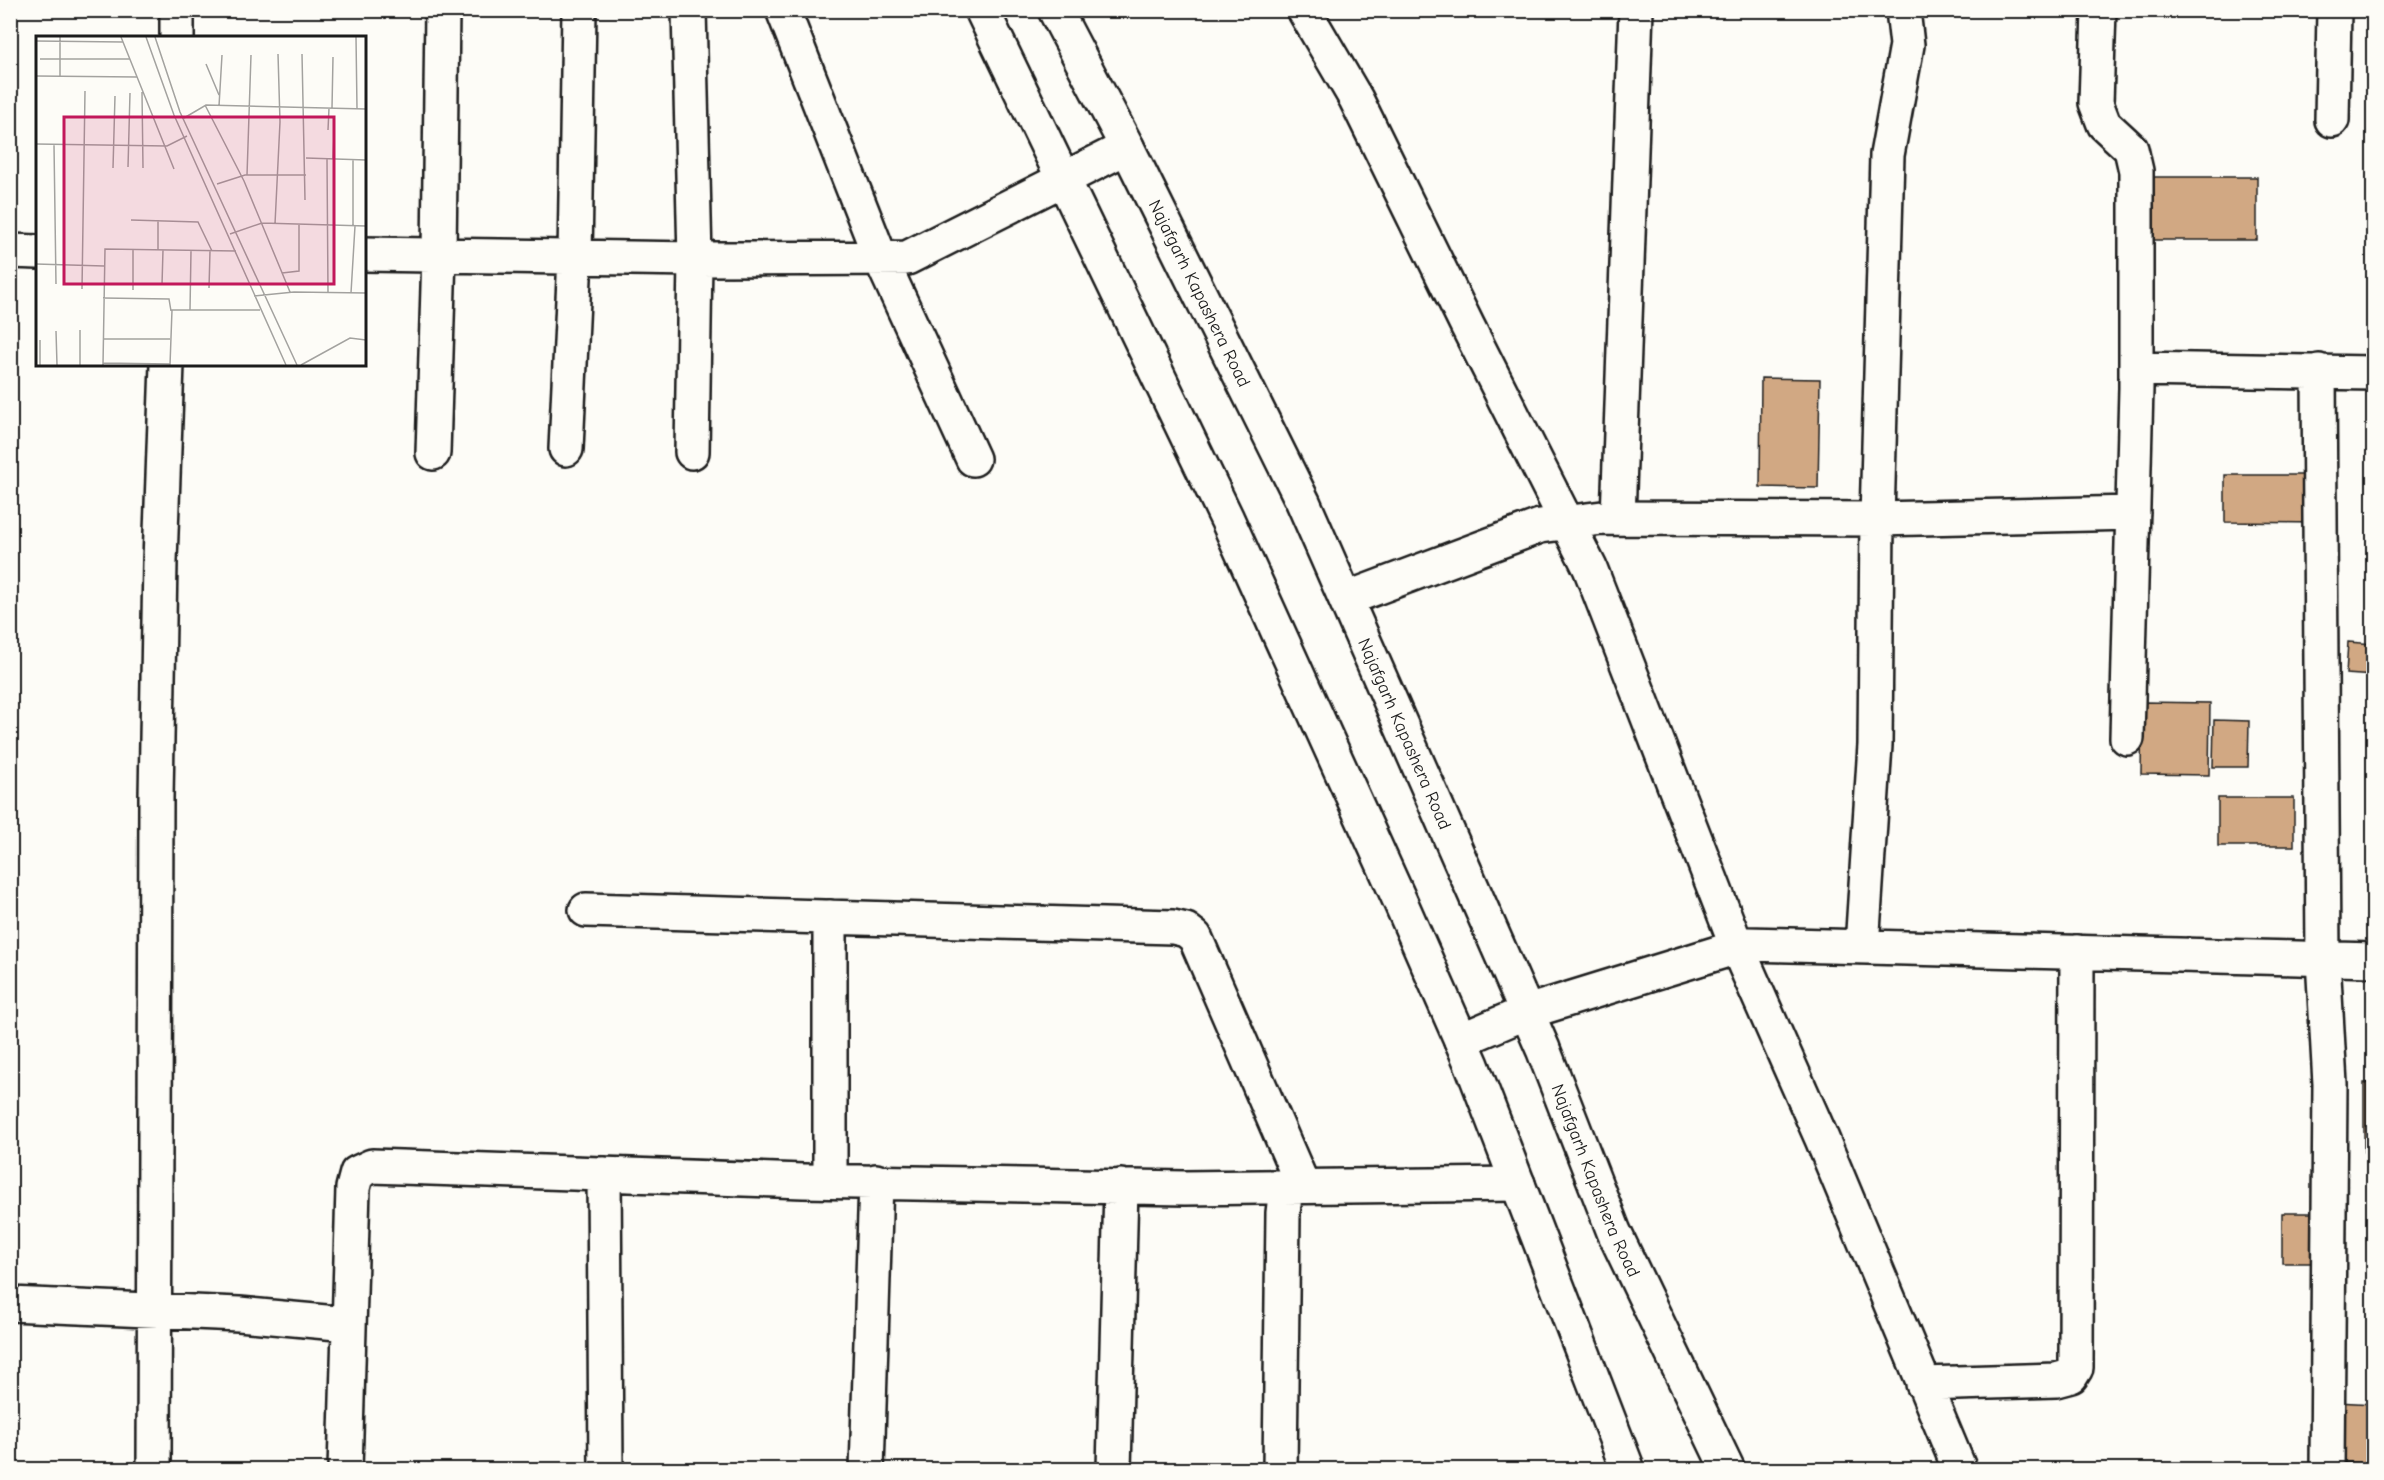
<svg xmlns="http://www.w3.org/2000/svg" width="2384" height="1480" font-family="'Comic Neue',sans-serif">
	<rect width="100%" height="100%" fill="#fdfcf7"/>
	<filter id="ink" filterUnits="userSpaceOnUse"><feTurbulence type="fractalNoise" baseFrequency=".0167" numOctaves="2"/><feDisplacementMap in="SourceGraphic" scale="12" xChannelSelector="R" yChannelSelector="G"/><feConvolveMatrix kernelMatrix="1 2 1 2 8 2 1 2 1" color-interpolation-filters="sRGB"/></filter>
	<g filter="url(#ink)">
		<path fill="#d1a883" stroke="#1c1c1c" stroke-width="1.5" d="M2150,177H2257V240H2150Z
			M1761,378L1820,379L1818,488L1760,487Z
			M2225,475H2317V523L2225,522Z
			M2348,642L2374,644V676L2346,674Z
			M2142,702L2210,703L2209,775L2141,774Z
			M2214,720L2249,721L2248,767H2213Z
			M2218,798H2294V846H2218Z
			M2364,1083H2374V1152H2364Z
			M2282,1213H2322V1263H2282Z
			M2336,1402L2374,1404V1463L2334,1462Z"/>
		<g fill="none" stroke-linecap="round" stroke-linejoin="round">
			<g stroke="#1c1c1c" stroke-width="38">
				<path id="minor" d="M689,10L695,259L692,452
					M783,10L880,257L973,459
					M1304,10L1356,99L1468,327L1590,568L1737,947L1822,1139L1960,1470
					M2099,10L2096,103L2104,124L2131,149L2136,171V388L2127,738
					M177,38V10
					M2332,120L2334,10
					M10,251L38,252
					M364,254L695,259L907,258L1127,147
					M2136,369L2374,373
					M2319,371L2323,959L2330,1084L2327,1470
					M566,449L575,257L579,10
					M433,453L439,254L442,10
					M1618,518L1636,10
					M1346,599L1540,526L1602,518L1877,519L2133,513
					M586,910L1173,927L1186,930L1195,937L1303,1186
					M1862,947L1875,745L1877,519L1887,155L1907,45L1903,10
					M1461,1040L1527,1012L1747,944L2374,960
					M604,1174L606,1470
					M830,1181V917
					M10,1304L239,1314L348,1324
					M1923,1384L2056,1380L2071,1376L2076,1368L2077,952
					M154,1470L156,798L160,561L167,364
					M345,1470L353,1188L357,1173L372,1166L803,1181L1185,1188L1518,1184
					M867,1470L876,1181
					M1114,1470L1121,1186
					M1280,1470L1283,1213L1286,1187"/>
			</g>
			<g stroke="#1c1c1c" stroke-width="38">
				<g id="secondary">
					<path d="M982,10L1227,519L1400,901L1472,1065L1628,1470"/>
					<path id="s1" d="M1055,10L1127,147L1303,502L1543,1049L1614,1232L1728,1470"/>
				</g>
			</g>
			<use href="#minor" stroke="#fdfcf7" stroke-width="33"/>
			<use href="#secondary" stroke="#fdfcf7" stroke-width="33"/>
		</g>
	</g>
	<g text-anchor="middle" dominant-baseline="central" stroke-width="4.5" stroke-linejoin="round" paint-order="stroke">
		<g font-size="18" fill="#1c1c1c" stroke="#fdfcf7">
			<text stroke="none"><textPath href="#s1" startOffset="318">Najafgarh Kapashera Road</textPath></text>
			<text stroke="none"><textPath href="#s1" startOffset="804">Najafgarh Kapashera Road</textPath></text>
			<text stroke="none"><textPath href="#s1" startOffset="1290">Najafgarh Kapashera Road</textPath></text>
		</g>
	</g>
	<g transform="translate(36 36)">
		<rect width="330" height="330" fill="#fdfcf7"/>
		<path fill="none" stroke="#a3a29f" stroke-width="1.5" d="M24,1V41M85,1L138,133M110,1L138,79L250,329M119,1L144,76L261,329M320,1L321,73M0,5L87,6M266,18L269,164M4,23H94M170,28L183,59M0,40L101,41M106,56L107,132M169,69L208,145L254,256M183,70L186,19M296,72L297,21M148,82L170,69L330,73M292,94L293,72M0,108L131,110L151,100M18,109L20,248M270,122L330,124M291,123L292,256M297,123L298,99M317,124V190M92,131L94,57M77,132L79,60M211,139L215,19M181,148L209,139H270M95,184L162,186L176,215M239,188L244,86L242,18M194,198L226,187L330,190M97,213V254M122,214V184M0,228L68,230M246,237L263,235V188M126,249L127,214M173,252L174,215M46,253L49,55M315,257L319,190M218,260L258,256L330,257M67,262L133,263L135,275M154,274L155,215M20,295L21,329M67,303H134M67,327L134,328M4,329V304M44,329V294M67,329L69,213L200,215M134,329L136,274H224M265,329L314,302L330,304"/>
		<path fill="#c2185b" fill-opacity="0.15" stroke="#c2185b" stroke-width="3" d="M28,81H298V248H28Z"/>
		<rect width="330" height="330" fill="none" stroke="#1c1c1c" stroke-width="3"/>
	</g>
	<rect width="2384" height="1480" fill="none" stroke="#fdfcf7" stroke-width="36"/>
	<rect x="18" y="18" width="2348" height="1444" fill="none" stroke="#1c1c1c" stroke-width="2" filter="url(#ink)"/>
</svg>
